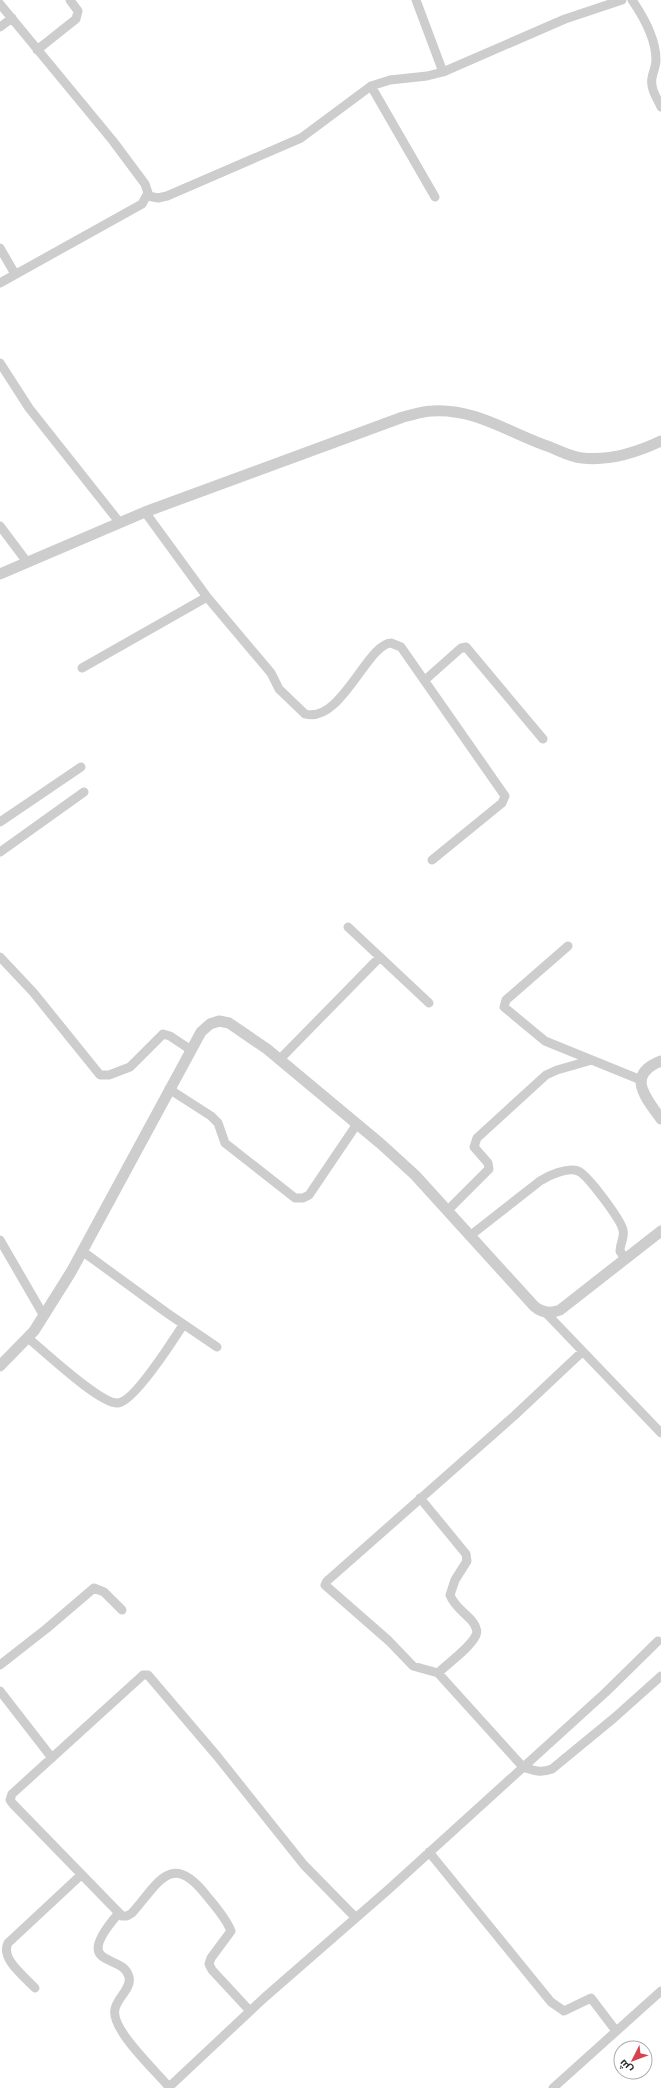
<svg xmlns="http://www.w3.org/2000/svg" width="661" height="2088" font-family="Inter,Cairo,sans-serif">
	<rect width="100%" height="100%" fill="#fff"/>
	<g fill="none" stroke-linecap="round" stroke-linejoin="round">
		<path stroke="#cdcdcd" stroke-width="9" d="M416,0L443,72
			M632,0C643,16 656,40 656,60C656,66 653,72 652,78C650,89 657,98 661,107
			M0,4L113,141L145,184L148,193L142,204L0,283
			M0,27L12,18
			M37,50L76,19L78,11L70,0
			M371,86L435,197
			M148,196L158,198L167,196L301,138L371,86L390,80L427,76L443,72L565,19L622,0
			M0,248L15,274
			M0,363L29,408L120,523
			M145,512L207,597L271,673L279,689L305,714C341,724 367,644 391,643L401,647L505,796L502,803L432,860
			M0,526L27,562
			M82,668L207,597
			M425,680L461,648L466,647L543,739
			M0,822L81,767
			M0,852L84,792
			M348,927L429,1003
			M568,946L506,1000L504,1007L545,1041L641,1080
			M0,957L33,992L100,1075H109L130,1067L163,1034L170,1036L191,1050
			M279,1060L380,957
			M169,1089L211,1116L218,1123L225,1143L295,1198H303L309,1195L357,1124
			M448,1210L489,1169L488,1163L474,1147L477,1138L546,1075L557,1070L592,1060
			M471,1235L540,1181C549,1175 568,1167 578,1171C587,1174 621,1220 623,1230C625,1237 620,1243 620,1251L625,1259
			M0,1240L44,1316
			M82,1251L167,1313L217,1347
			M546,1313L661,1433
			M28,1338C44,1351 101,1405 118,1403C134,1402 174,1339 183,1325
			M582,1352L514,1416L327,1581L325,1585L389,1641L413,1666L438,1673L523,1767C534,1771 541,1773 552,1769L614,1718L661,1676
			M420,1498L466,1554L467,1561L455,1580L450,1595C454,1606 464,1612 472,1621C475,1625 478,1631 476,1635C471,1647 447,1664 438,1673
			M0,1665L46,1629L94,1588L104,1592L122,1610
			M0,1691L52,1758
			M429,1852L551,2002L564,2011L591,1998L616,2031
			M118,1914C70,1970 123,1952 129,1977C132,1988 117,1998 115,2009C110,2029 156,2071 169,2087
			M35,1988C25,1977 0,1959 8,1943L81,1875
			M250,2011L212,1970L209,1964L211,1958L231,1931C226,1918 215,1906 206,1895C171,1850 158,1884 132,1913L127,1916H122L13,1804L10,1800L12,1794L143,1675H148L217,1756L304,1865L355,1917
			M168,2088L264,1998L389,1889L606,1692L658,1641
			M553,2088L661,1991"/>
		<path stroke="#cdcdcd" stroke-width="11" d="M0,574L145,512L403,417C412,415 423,411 432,411C476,408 511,434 550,447C560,451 571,457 582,458C609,461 636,453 661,441
			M661,1061C625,1075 646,1098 661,1119
			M0,1366L34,1331L71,1272L201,1032L210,1024L219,1021L229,1023L267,1049L381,1144L415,1175L534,1306C542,1313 550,1314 560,1310L661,1231"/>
	</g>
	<g transform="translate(633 2060) rotate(228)"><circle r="19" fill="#ffffff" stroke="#acacac"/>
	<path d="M0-3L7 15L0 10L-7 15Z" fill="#d6434c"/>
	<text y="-6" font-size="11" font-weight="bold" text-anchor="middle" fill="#303030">ش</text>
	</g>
</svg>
